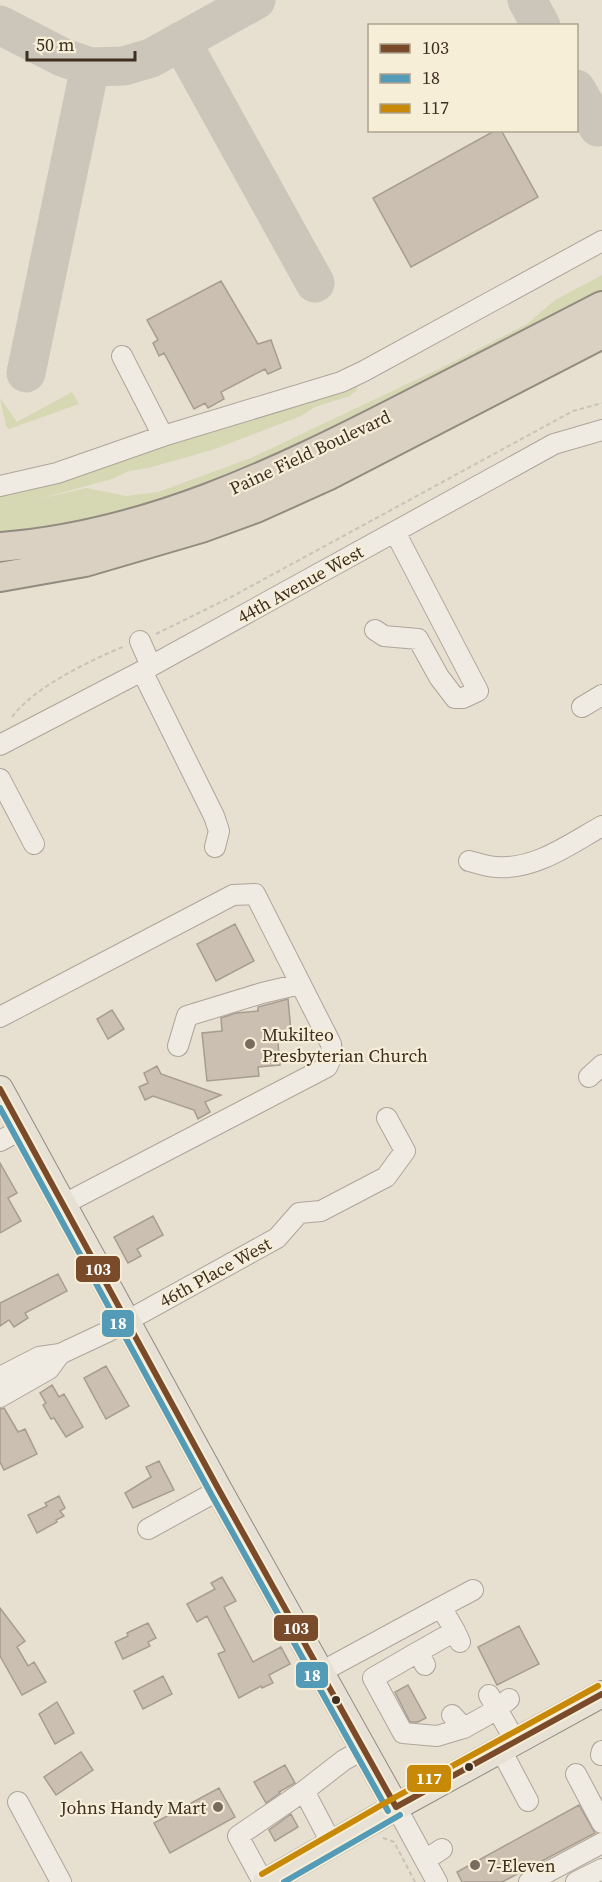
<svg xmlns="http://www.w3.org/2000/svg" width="602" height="1882" font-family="'Source Serif 4',serif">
	<rect width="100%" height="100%" fill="#e7e0d1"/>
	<path fill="#d6d7b3" d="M602,275V294L275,460L131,513L0,536V493L304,404L360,382L356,391L350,396L315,407L301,416L215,449L148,468L129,471L112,479L38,499L87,488L126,496L158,492L251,458L441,368L527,324L555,300Z
		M72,392L79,404L9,429L6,426L0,398L17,422Z"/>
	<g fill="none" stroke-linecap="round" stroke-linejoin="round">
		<path stroke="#cbc5ba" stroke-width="39" d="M527,0L541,26
			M0,25L62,57L90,67L124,66L151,58L256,0
			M181,41L315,283
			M576,89L598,127
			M26,373L90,67"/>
	</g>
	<path fill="#cbbfb2" stroke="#a89c90" stroke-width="1.5" d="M496,130H501L538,197L411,267L373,198Z
		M221,281L258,344L271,340L281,368L268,374L265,369L221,392L224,399L208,408L205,403L194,409L164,353L159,356L153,343L158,340L147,320Z
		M235,924L254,961L216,981L197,944Z
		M288,999L291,1031L277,1033L280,1065L258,1067L259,1076L207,1081L202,1033L222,1031L221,1018L236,1013L258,1011V1007Z
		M112,1010L124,1029L108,1039L97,1019Z
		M157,1066L161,1074L221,1095L205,1102L210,1112L198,1119L194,1110L153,1096L145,1100L139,1087L148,1083L144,1073Z
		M0,1163L17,1193L8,1198L21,1221L0,1233Z
		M153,1216L163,1235L137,1249L141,1256L128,1263L114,1237Z
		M58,1274L67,1291L25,1313L28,1318L14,1327L9,1320L0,1326V1303Z
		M106,1366L129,1406L106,1419L84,1378Z
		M52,1385L59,1397L64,1394L83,1427L66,1437L54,1418L51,1419L43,1405L46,1403L40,1393Z
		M4,1408L18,1432L25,1429L37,1454L4,1470L0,1462V1409Z
		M159,1461L174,1490L133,1508L125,1493L151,1477L146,1467Z
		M59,1496L65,1508L60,1511L64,1516L56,1520L57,1522L37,1533L28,1515L47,1506L45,1503Z
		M222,1577L236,1601L224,1607L253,1662L281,1647L290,1664L269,1675L273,1683L262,1688L261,1686L239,1698L218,1654L225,1651L207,1616L197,1622L187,1604L215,1589L211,1583Z
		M0,1608L25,1641L17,1647L28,1666L34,1662L46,1682L22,1695L0,1656Z
		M148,1623L156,1638L148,1642L150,1646L123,1659L115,1642L128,1636L127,1633Z
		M519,1626L539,1664L497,1685L478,1647Z
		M163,1676L172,1694L143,1709L134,1691Z
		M408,1685L426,1718L418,1722H410L395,1692Z
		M57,1702L74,1733L55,1744L39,1714Z
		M81,1752L93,1770L56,1795L44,1777Z
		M285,1765L295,1783L279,1792L280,1793L266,1803L254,1782Z
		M219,1788L235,1817L170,1853L154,1823Z
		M579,1805L595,1833L502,1882H462L457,1872Z
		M291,1814L298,1827L275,1841L269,1830Z"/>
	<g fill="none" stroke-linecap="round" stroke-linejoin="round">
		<g stroke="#ada599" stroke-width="22">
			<path id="minor" d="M122,356L163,436
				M0,486L57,473L163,436L341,382L364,371L602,241
				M375,630L384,636L418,639L439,677L455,698H463L478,691L395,532
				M140,641L151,666
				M142,671L214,816L219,831L215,847
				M582,707L602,695
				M0,745L142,671L554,444L602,430
				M0,779L34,844
				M469,861C478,863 488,867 497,867C535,870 570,844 602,826
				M0,1017L233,895L255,894L331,1044L332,1056L327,1067L64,1204
				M178,1046L187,1016L262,993L300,984
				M589,1077L602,1065
				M0,1141L22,1129
				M0,1377L39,1357L60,1354
				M0,1397L49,1369L60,1354L107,1332L277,1238L299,1213L321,1211L386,1177L405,1151L387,1118
				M148,1529L219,1490
				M441,1607L473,1590
				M418,1652L373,1678L403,1733L437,1736L464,1728
				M425,1665L418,1652L455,1631L460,1642
				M321,1672L441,1607L455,1631
				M489,1695L516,1742
				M452,1715L464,1728L496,1710L509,1699
				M501,1750L528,1801
				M601,1755L602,1751
				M576,1774L602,1823
				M18,1802L61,1882
				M396,1807L437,1882
				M332,1844L304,1791L344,1760L364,1749
				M425,1860L442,1849
				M263,1882L238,1836L304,1791
				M529,1882L602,1843
				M576,1882L602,1869"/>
		</g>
		<g stroke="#928b80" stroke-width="28">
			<path id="major" d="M0,1089L219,1490L396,1807
				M266,1882L396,1807L602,1694"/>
		</g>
		<g stroke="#928b80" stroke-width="32">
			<path id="highway" d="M0,547C146,536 277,473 404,408C470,374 536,340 602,306
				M0,577L85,562L201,528L256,508L327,476L602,334"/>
		</g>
		<path stroke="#c8c2b9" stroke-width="2" stroke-dasharray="4.5 3" stroke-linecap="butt" d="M156,634L233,596L573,411L602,403
			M12,717C34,687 91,660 125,646
			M383,1838L394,1842L415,1882"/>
		<use href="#minor" stroke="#efebe3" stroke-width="20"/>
		<use href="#major" stroke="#e6e1d4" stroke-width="26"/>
		<use href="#highway" stroke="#dad1c2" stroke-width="28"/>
		<g stroke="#f7eed8" stroke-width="10">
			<path id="bus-1" d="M0,1089L219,1490L396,1807
				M396,1807L602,1694"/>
		</g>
		<g stroke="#f7eed8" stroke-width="10">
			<path id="bus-2" d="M0,1108L211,1494L388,1811
				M284,1882L400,1815"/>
		</g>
		<g stroke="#f7eed8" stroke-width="10">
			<path id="bus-3" d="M262,1874L392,1799L598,1686"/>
		</g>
		<use href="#bus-1" stroke="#7a4b2a" stroke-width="6"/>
		<use href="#bus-2" stroke="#539bb6" stroke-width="6"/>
		<use href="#bus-3" stroke="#c88808" stroke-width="6"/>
	</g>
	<g fill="#786c5e" stroke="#f7eed8" stroke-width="2">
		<circle cx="250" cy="1044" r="6"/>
		<circle cx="218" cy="1807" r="6"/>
		<circle cx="475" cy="1865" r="6"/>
	</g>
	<g fill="#3d2e20" stroke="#f7eed8" stroke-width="2">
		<circle cx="336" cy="1700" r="5"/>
		<circle cx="469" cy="1767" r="5"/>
	</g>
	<g text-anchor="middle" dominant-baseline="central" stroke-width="4.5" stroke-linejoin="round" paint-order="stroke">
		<g font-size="18" fill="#3d2e20" stroke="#f7eed8">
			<text transform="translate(310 452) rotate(-25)">Paine Field Boulevard</text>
			<text transform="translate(300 584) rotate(-29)">44th Avenue West</text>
			<text transform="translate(215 1272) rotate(-29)">46th Place West</text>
		</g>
		<g font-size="18" fill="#3d2e20" stroke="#f7eed8" text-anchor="start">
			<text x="262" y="1034">Mukilteo<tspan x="262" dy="21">Presbyterian Church</tspan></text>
			<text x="206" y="1807" text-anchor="end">Johns Handy Mart</text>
			<text x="487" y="1865">7-Eleven</text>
		</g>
	</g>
	<g stroke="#f7eed8" stroke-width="2">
		<rect x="75" y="1255" width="46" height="28" rx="6" fill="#7a4b2a"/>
		<rect x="101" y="1309" width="34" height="29" rx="6" fill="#539bb6"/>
		<rect x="273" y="1614" width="46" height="28" rx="6" fill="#7a4b2a"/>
		<rect x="295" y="1661" width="34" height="28" rx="6" fill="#539bb6"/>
		<rect x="406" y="1764" width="46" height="29" rx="6" fill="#c88808"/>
	</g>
	<g font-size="16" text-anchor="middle" font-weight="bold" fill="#fff">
		<text x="98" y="1275">103</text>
		<text x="118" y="1329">18</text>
		<text x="296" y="1634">103</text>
		<text x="312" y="1681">18</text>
		<text x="429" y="1784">117</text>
	</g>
	<rect x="368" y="24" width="210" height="108" fill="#f7eed8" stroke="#ada18e" stroke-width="1.5"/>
	<rect x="380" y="44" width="30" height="9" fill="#7a4b2a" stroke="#ada18e" stroke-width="1.5"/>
	<text x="422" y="54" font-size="18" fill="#3d2e20">103</text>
	<rect x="380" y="74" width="30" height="9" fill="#539bb6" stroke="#ada18e" stroke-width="1.5"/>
	<text x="422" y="84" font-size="18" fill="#3d2e20">18</text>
	<rect x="380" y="104" width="30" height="9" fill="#c88808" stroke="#ada18e" stroke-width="1.5"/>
	<text x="422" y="114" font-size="18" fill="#3d2e20">117</text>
	<path d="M27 51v9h108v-9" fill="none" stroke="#3d2e20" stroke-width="3"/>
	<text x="36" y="51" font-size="18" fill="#3d2e20" stroke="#f7eed8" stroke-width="4.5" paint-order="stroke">50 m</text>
</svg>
